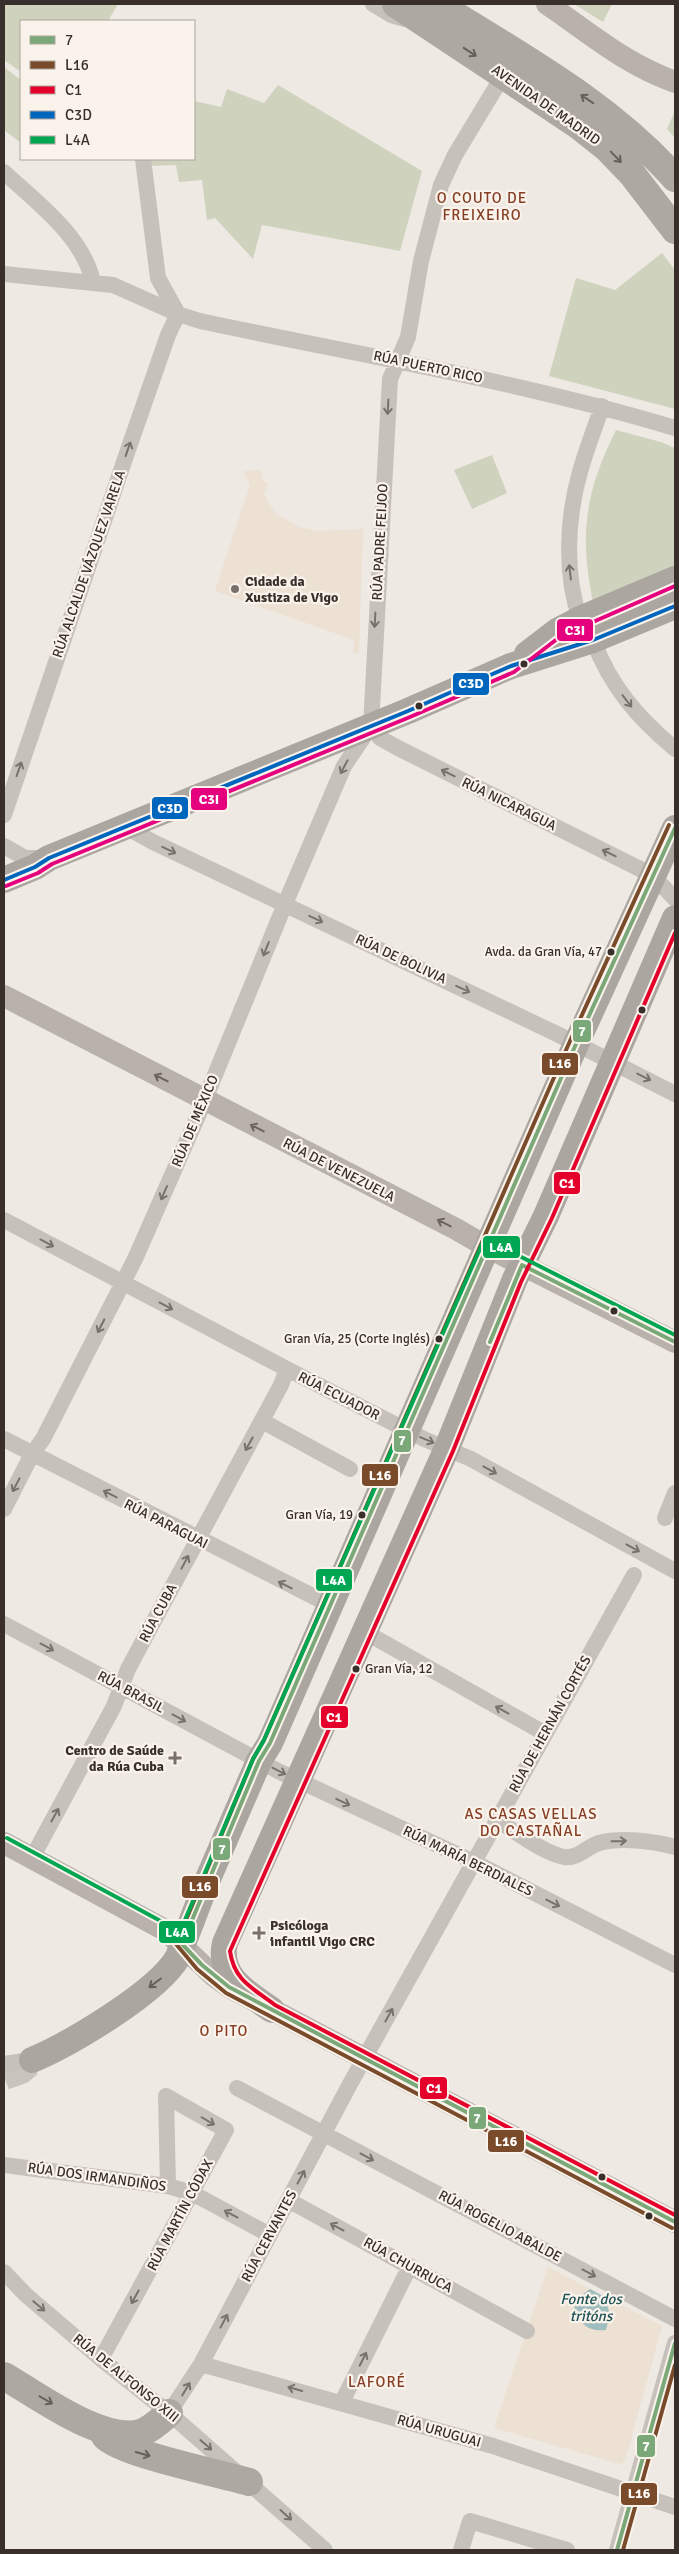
<svg xmlns="http://www.w3.org/2000/svg" width="679" height="2554" font-family="Signika,sans-serif">
	<rect width="100%" height="100%" fill="#eee9e3"/>
	<path fill="#cfd3be" d="M4,4H118L108,21H21V72L4,60Z
		M574,4H612L603,22Z
		M4,67L21,80V143L4,130Z
		M278,85L422,171L400,251L262,225L253,259L215,218L207,220L202,180L179,182L176,165L151,166L150,159H194V101L221,107L227,89L264,103Z
		M675,111V138L667,129Z
		M662,253L675,270V409L549,376L576,278L615,290Z
		M616,430L661,442L675,448V568L593,602C579,534 585,492 616,430Z
		M492,455L507,493L472,509L454,470Z"/>
	<path fill="#ece1d3" d="M261,470L262,480L268,484L264,494L270,505L277,514L299,527L318,531L363,529L359,653L353,654L354,640L215,591L250,485L243,471Z
		M548,2267L662,2326L625,2461L620,2464L494,2428Z"/>
	<path fill="#a0bebf" d="M590,2289L605,2297L610,2315L606,2330C588,2332 583,2325 574,2312L576,2299Z"/>
	<g fill="none" stroke-linecap="round" stroke-linejoin="round">
		<path stroke="#cac4be" stroke-width="28" stroke-dasharray="28 14" stroke-linecap="butt" d="M4,2076L21,2070L32,2060"/>
		<path stroke="#c7c1bc" stroke-width="16" d="M373,4L391,15L405,19
			M143,159L158,278L178,314
			M4,172C37,203 83,236 93,282
			M4,274L113,285L178,314L200,321C359,355 519,381 675,428
			M580,619C564,574 567,517 580,472C586,450 595,428 602,406
			M593,640C611,687 637,717 675,749
			M371,726L380,738L398,748L652,875L675,899
			M4,815L128,450L168,335L178,314
			M126,827L153,842L557,1034L675,1094
			M4,846L25,858H44
			M4,1220L287,1369L424,1439L471,1459L675,1571
			M262,1421L350,1469
			M4,1439L330,1605
			M4,1509L32,1454L43,1439L135,1259L201,1109L285,904L344,766L371,726L390,379L408,337L421,261L441,185L455,155L504,74
			M665,1518L675,1493
			M4,1624L278,1771L474,1862L675,1965
			M365,1632L544,1733
			M497,1820C515,1831 543,1853 564,1857C578,1859 586,1847 599,1843C621,1837 653,1841 675,1847
			M32,1858L114,1706L128,1669L281,1385L287,1369
			M4,2064L32,2060
			M237,2088L675,2319
			M166,2096L168,2186
			M4,2165L168,2186L192,2193L270,2235
			M288,2200L527,2331
			M4,2272L26,2295L101,2359L169,2413L325,2550
			M101,2359L226,2130L166,2096
			M201,2364L493,2446L675,2507
			M342,2402L410,2266
			M169,2413L201,2364L350,2084L634,1575
			M461,2550L470,2521L567,2550
			M617,2550L675,2343"/>
		<path stroke="#b8b1ac" stroke-width="22" d="M547,4C591,34 623,63 675,82
			M4,996L456,1229L487,1247L675,1342
			M4,1843L165,1930L214,1976L229,1987L675,2222"/>
		<path stroke="#aca6a1" stroke-width="26" d="M527,654L557,631L580,619L675,579
			M4,880L35,867L49,858L408,711L511,666L593,640L675,606
			M272,2010C248,1993 217,1977 225,1943L447,1448L515,1279L546,1216L675,918
			M32,2060C70,2044 158,1992 178,1957L207,1881L259,1761L270,1743L576,1044L675,828"/>
		<path stroke="#ada8a2" stroke-width="28" d="M396,4L578,125L607,148L632,174L675,230
			M437,4C523,58 606,102 675,178
			M4,2376C37,2395 102,2444 141,2433C152,2429 161,2420 169,2413
			M105,2436C119,2453 222,2474 249,2482"/>
		<g stroke="#faf3eb" stroke-width="8">
			<path id="bus-1" d="M675,828L576,1044L270,1743L259,1761L182,1944L202,1965L229,1987L675,2222
				M490,1342L522,1265L675,1342
				M617,2550L675,2343"/>
		</g>
		<g stroke="#faf3eb" stroke-width="8">
			<path id="bus-2" d="M669,825L570,1041L264,1740L253,1759L176,1944L197,1969L226,1993L672,2228
				M623,2550L675,2365"/>
		</g>
		<g stroke="#faf3eb" stroke-width="8">
			<path id="bus-3" d="M675,933L552,1218L521,1282L453,1451L230,1951C234,1981 253,1988 275,2005L675,2215"/>
		</g>
		<g stroke="#faf3eb" stroke-width="8">
			<path id="bus-4" d="M4,880L35,867L49,858L408,711L511,666L593,640L675,606"/>
		</g>
		<g stroke="#faf3eb" stroke-width="8">
			<path id="bus-5" d="M7,1838L168,1925L179,1934L253,1759L264,1740L483,1242L490,1241L675,1335"/>
		</g>
		<g stroke="#faf3eb" stroke-width="8">
			<path id="bus-6" d="M6,886L38,873L52,864L410,717L514,672L561,636L675,586"/>
		</g>
		<use href="#bus-1" stroke="#7aa878" stroke-width="4"/>
		<use href="#bus-2" stroke="#7a4b2a" stroke-width="4"/>
		<use href="#bus-3" stroke="#e4002b" stroke-width="4"/>
		<use href="#bus-4" stroke="#0065bd" stroke-width="4"/>
		<use href="#bus-5" stroke="#00a651" stroke-width="4"/>
		<use href="#bus-6" stroke="#e5007d" stroke-width="4"/>
	</g>
	<defs><path id="oneway-shaft" d="M-6 0H5M1.5-3L5.5 0L1.5 3" fill="none" stroke-width="1.6" stroke-linecap="round" stroke-linejoin="round" transform="scale(1.25)"/></defs>
	<g stroke="#675f5a">
		<use href="#oneway-shaft" transform="translate(470 52) rotate(33)"/>
		<use href="#oneway-shaft" transform="translate(587 99) rotate(-146)"/>
		<use href="#oneway-shaft" transform="translate(616 157) rotate(46)"/>
		<use href="#oneway-shaft" transform="translate(46 2400) rotate(30)"/>
		<use href="#oneway-shaft" transform="translate(143 2454) rotate(16)"/>
	</g>
	<g stroke="#78716c">
		<use href="#oneway-shaft" transform="translate(388 407) rotate(93)"/>
		<use href="#oneway-shaft" transform="translate(128 449) rotate(-71)"/>
		<use href="#oneway-shaft" transform="translate(570 572) rotate(-97)"/>
		<use href="#oneway-shaft" transform="translate(375 620) rotate(93)"/>
		<use href="#oneway-shaft" transform="translate(627 701) rotate(52)"/>
		<use href="#oneway-shaft" transform="translate(344 767) rotate(118)"/>
		<use href="#oneway-shaft" transform="translate(19 769) rotate(-71)"/>
		<use href="#oneway-shaft" transform="translate(448 773) rotate(-154)"/>
		<use href="#oneway-shaft" transform="translate(169 850) rotate(25)"/>
		<use href="#oneway-shaft" transform="translate(609 853) rotate(-154)"/>
		<use href="#oneway-shaft" transform="translate(316 919) rotate(25)"/>
		<use href="#oneway-shaft" transform="translate(266 949) rotate(112)"/>
		<use href="#oneway-shaft" transform="translate(463 989) rotate(25)"/>
		<use href="#oneway-shaft" transform="translate(644 1077) rotate(27)"/>
		<use href="#oneway-shaft" transform="translate(164 1193) rotate(114)"/>
		<use href="#oneway-shaft" transform="translate(47 1243) rotate(28)"/>
		<use href="#oneway-shaft" transform="translate(166 1306) rotate(28)"/>
		<use href="#oneway-shaft" transform="translate(101 1326) rotate(117)"/>
		<use href="#oneway-shaft" transform="translate(427 1440) rotate(23)"/>
		<use href="#oneway-shaft" transform="translate(249 1444) rotate(119)"/>
		<use href="#oneway-shaft" transform="translate(490 1470) rotate(29)"/>
		<use href="#oneway-shaft" transform="translate(16 1485) rotate(118)"/>
		<use href="#oneway-shaft" transform="translate(110 1494) rotate(-153)"/>
		<use href="#oneway-shaft" transform="translate(633 1548) rotate(29)"/>
		<use href="#oneway-shaft" transform="translate(185 1562) rotate(-62)"/>
		<use href="#oneway-shaft" transform="translate(285 1585) rotate(-153)"/>
		<use href="#oneway-shaft" transform="translate(47 1647) rotate(28)"/>
		<use href="#oneway-shaft" transform="translate(502 1710) rotate(-151)"/>
		<use href="#oneway-shaft" transform="translate(179 1718) rotate(28)"/>
		<use href="#oneway-shaft" transform="translate(279 1771) rotate(27)"/>
		<use href="#oneway-shaft" transform="translate(343 1802) rotate(25)"/>
		<use href="#oneway-shaft" transform="translate(55 1815) rotate(-61)"/>
		<use href="#oneway-shaft" transform="translate(619 1841) rotate(-1)"/>
		<use href="#oneway-shaft" transform="translate(553 1903) rotate(27)"/>
		<use href="#oneway-shaft" transform="translate(389 2015) rotate(-61)"/>
		<use href="#oneway-shaft" transform="translate(208 2121) rotate(30)"/>
		<use href="#oneway-shaft" transform="translate(367 2157) rotate(28)"/>
		<use href="#oneway-shaft" transform="translate(301 2177) rotate(-62)"/>
		<use href="#oneway-shaft" transform="translate(231 2214) rotate(-152)"/>
		<use href="#oneway-shaft" transform="translate(337 2227) rotate(-152)"/>
		<use href="#oneway-shaft" transform="translate(589 2273) rotate(28)"/>
		<use href="#oneway-shaft" transform="translate(135 2297) rotate(119)"/>
		<use href="#oneway-shaft" transform="translate(39 2306) rotate(40)"/>
		<use href="#oneway-shaft" transform="translate(224 2321) rotate(-62)"/>
		<use href="#oneway-shaft" transform="translate(363 2359) rotate(-63)"/>
		<use href="#oneway-shaft" transform="translate(186 2389) rotate(-59)"/>
		<use href="#oneway-shaft" transform="translate(295 2389) rotate(-164)"/>
		<use href="#oneway-shaft" transform="translate(206 2445) rotate(41)"/>
		<use href="#oneway-shaft" transform="translate(286 2515) rotate(42)"/>
	</g>
	<g stroke="#6b635e">
		<use href="#oneway-shaft" transform="translate(161 1078) rotate(-153)"/>
		<use href="#oneway-shaft" transform="translate(257 1128) rotate(-153)"/>
		<use href="#oneway-shaft" transform="translate(444 1223) rotate(-153)"/>
	</g>
	<use stroke="#665f5a" href="#oneway-shaft" transform="translate(155 1983) rotate(143)"/>
	<g fill="#78706b" stroke="#faf3eb" stroke-width="2">
		<circle cx="235" cy="589" r="5"/>
		<path d="M172.5 1750.5h5v5h5v5h-5v5h-5v-5h-5v-5h5z"/>
		<path d="M256.5 1925.5h5v5h5v5h-5v5h-5v-5h-5v-5h5z"/>
	</g>
	<g fill="#382f2a" stroke="#faf3eb" stroke-width="2">
		<circle cx="524" cy="664" r="4.5"/>
		<circle cx="419" cy="706" r="4.5"/>
		<circle cx="611" cy="952" r="4.5"/>
		<circle cx="642" cy="1010" r="4.5"/>
		<circle cx="614" cy="1311" r="4.5"/>
		<circle cx="439" cy="1339" r="4.5"/>
		<circle cx="362" cy="1515" r="4.5"/>
		<circle cx="356" cy="1669" r="4.5"/>
		<circle cx="602" cy="2177" r="4.5"/>
		<circle cx="649" cy="2216" r="4.5"/>
	</g>
	<g text-anchor="middle" dominant-baseline="central" stroke-width="4.5" stroke-linejoin="round" paint-order="stroke">
		<g font-size="13" fill="#382f2a" stroke="#faf3eb" text-anchor="end">
			<text x="602" y="952">Avda. da Gran Vía, 47</text>
			<text x="430" y="1339">Gran Vía, 25 (Corte Inglés)</text>
			<text x="353" y="1515">Gran Vía, 19</text>
			<text x="365" y="1669" text-anchor="start">Gran Vía, 12</text>
		</g>
		<g font-size="14" fill="#382f2a" stroke="#faf3eb">
			<text transform="translate(546 105) rotate(35)">AVENIDA DE MADRID</text>
			<text transform="translate(428 367) rotate(12)">RÚA PUERTO RICO</text>
			<text transform="translate(380 542) rotate(-87)">RÚA PADRE FEIJOO</text>
			<text transform="translate(89 564) rotate(-71)">RÚA ALCALDE VÁZQUEZ VARELA</text>
			<text transform="translate(509 804) rotate(26)">RÚA NICARAGUA</text>
			<text transform="translate(401 959) rotate(25)">RÚA DE BOLIVIA</text>
			<text transform="translate(195 1121) rotate(-67)">RÚA DE MÉXICO</text>
			<text transform="translate(339 1170) rotate(27)">RÚA DE VENEZUELA</text>
			<text transform="translate(339 1396) rotate(27)">RÚA ECUADOR</text>
			<text transform="translate(166 1524) rotate(27)">RÚA PARAGUAI</text>
			<text transform="translate(158 1613) rotate(-62)">RÚA CUBA</text>
			<text transform="translate(131 1692) rotate(28)">RÚA BRASIL</text>
			<text transform="translate(550 1724) rotate(-61)">RÚA DE HERNÁN CORTÉS</text>
			<text transform="translate(468 1861) rotate(26)">RÚA MARÍA BERDIALES</text>
			<text transform="translate(97 2177) rotate(8)">RÚA DOS IRMANDIÑOS</text>
			<text transform="translate(180 2215) rotate(-62)">RÚA MARTÍN CÓDAX</text>
			<text transform="translate(500 2226) rotate(28)">RÚA ROGELIO ABALDE</text>
			<text transform="translate(269 2236) rotate(-62)">RÚA CERVANTES</text>
			<text transform="translate(408 2265) rotate(29)">RÚA CHURRUCA</text>
			<text transform="translate(126 2378) rotate(39)">RÚA DE ALFONSO XIII</text>
			<text transform="translate(439 2431) rotate(16)">RÚA URUGUAI</text>
		</g>
		<g font-size="14" font-weight="bold" fill="#382f2a" stroke="#faf3eb" text-anchor="start">
			<text x="245" y="581">Cidade da<tspan x="245" dy="16">Xustiza de Vigo</tspan></text>
			<text x="164" y="1750" text-anchor="end">Centro de Saúde<tspan x="164" dy="16">da Rúa Cuba</tspan></text>
			<text x="270" y="1925">Psicóloga<tspan x="270" dy="16">infantil Vigo CRC</tspan></text>
		</g>
		<g font-size="15" letter-spacing="1" fill="#853e24" stroke="#faf3eb">
			<text x="482" y="198">O COUTO DE<tspan x="482" dy="17">FREIXEIRO</tspan></text>
			<text x="531" y="1814">AS CASAS VELLAS<tspan x="531" dy="17">DO CASTAÑAL</tspan></text>
			<text x="224" y="2031">O PITO</text>
			<text x="377" y="2382">LAFORÉ</text>
		</g>
		<g font-size="15" font-style="italic" fill="#205459" stroke="#faf3eb">
			<text x="591" y="2299">Fonte dos<tspan x="591" dy="17">tritóns</tspan></text>
		</g>
	</g>
	<g stroke="#faf3eb" stroke-width="2">
		<rect x="556" y="618" width="38" height="24" rx="5" fill="#e5007d"/>
		<rect x="452" y="672" width="38" height="24" rx="5" fill="#0065bd"/>
		<rect x="190" y="787" width="38" height="24" rx="5" fill="#e5007d"/>
		<rect x="151" y="796" width="38" height="24" rx="5" fill="#0065bd"/>
		<rect x="572" y="1019" width="20" height="24" rx="5" fill="#7aa878"/>
		<rect x="541" y="1052" width="38" height="24" rx="5" fill="#7a4b2a"/>
		<rect x="553" y="1171" width="28" height="24" rx="5" fill="#e4002b"/>
		<rect x="482" y="1235" width="39" height="24" rx="5" fill="#00a651"/>
		<rect x="393" y="1429" width="19" height="24" rx="5" fill="#7aa878"/>
		<rect x="361" y="1463" width="38" height="24" rx="5" fill="#7a4b2a"/>
		<rect x="315" y="1568" width="38" height="24" rx="5" fill="#00a651"/>
		<rect x="320" y="1705" width="29" height="24" rx="5" fill="#e4002b"/>
		<rect x="212" y="1837" width="19" height="24" rx="5" fill="#7aa878"/>
		<rect x="181" y="1875" width="38" height="24" rx="5" fill="#7a4b2a"/>
		<rect x="158" y="1920" width="38" height="24" rx="5" fill="#00a651"/>
		<rect x="419" y="2076" width="29" height="24" rx="5" fill="#e4002b"/>
		<rect x="468" y="2106" width="19" height="24" rx="5" fill="#7aa878"/>
		<rect x="487" y="2129" width="38" height="24" rx="5" fill="#7a4b2a"/>
		<rect x="636" y="2434" width="20" height="24" rx="5" fill="#7aa878"/>
		<rect x="620" y="2482" width="38" height="24" rx="5" fill="#7a4b2a"/>
	</g>
	<g font-size="14" text-anchor="middle" font-weight="bold" fill="#fff">
		<text x="575" y="635">C3I</text>
		<text x="471" y="688">C3D</text>
		<text x="209" y="804">C3I</text>
		<text x="170" y="813">C3D</text>
		<text x="582" y="1036">7</text>
		<text x="560" y="1068">L16</text>
		<text x="567" y="1188">C1</text>
		<text x="501" y="1252">L4A</text>
		<text x="402" y="1445">7</text>
		<text x="380" y="1480">L16</text>
		<text x="334" y="1585">L4A</text>
		<text x="334" y="1722">C1</text>
		<text x="222" y="1854">7</text>
		<text x="200" y="1891">L16</text>
		<text x="177" y="1937">L4A</text>
		<text x="434" y="2093">C1</text>
		<text x="477" y="2123">7</text>
		<text x="506" y="2146">L16</text>
		<text x="646" y="2451">7</text>
		<text x="639" y="2498">L16</text>
	</g>
	<rect width="679" height="2554" fill="none" stroke="#382f2a" stroke-width="10"/>
	<rect x="20" y="20" width="175" height="140" fill="#faf3eb" stroke="#aca59e"/>
	<rect x="30" y="36" width="25" height="8" fill="#7aa878" stroke="#aca59e"/>
	<text x="65" y="45" font-size="15" fill="#382f2a">7</text>
	<rect x="30" y="61" width="25" height="8" fill="#7a4b2a" stroke="#aca59e"/>
	<text x="65" y="70" font-size="15" fill="#382f2a">L16</text>
	<rect x="30" y="86" width="25" height="8" fill="#e4002b" stroke="#aca59e"/>
	<text x="65" y="95" font-size="15" fill="#382f2a">C1</text>
	<rect x="30" y="111" width="25" height="8" fill="#0065bd" stroke="#aca59e"/>
	<text x="65" y="120" font-size="15" fill="#382f2a">C3D</text>
	<rect x="30" y="136" width="25" height="8" fill="#00a651" stroke="#aca59e"/>
	<text x="65" y="145" font-size="15" fill="#382f2a">L4A</text>
</svg>
